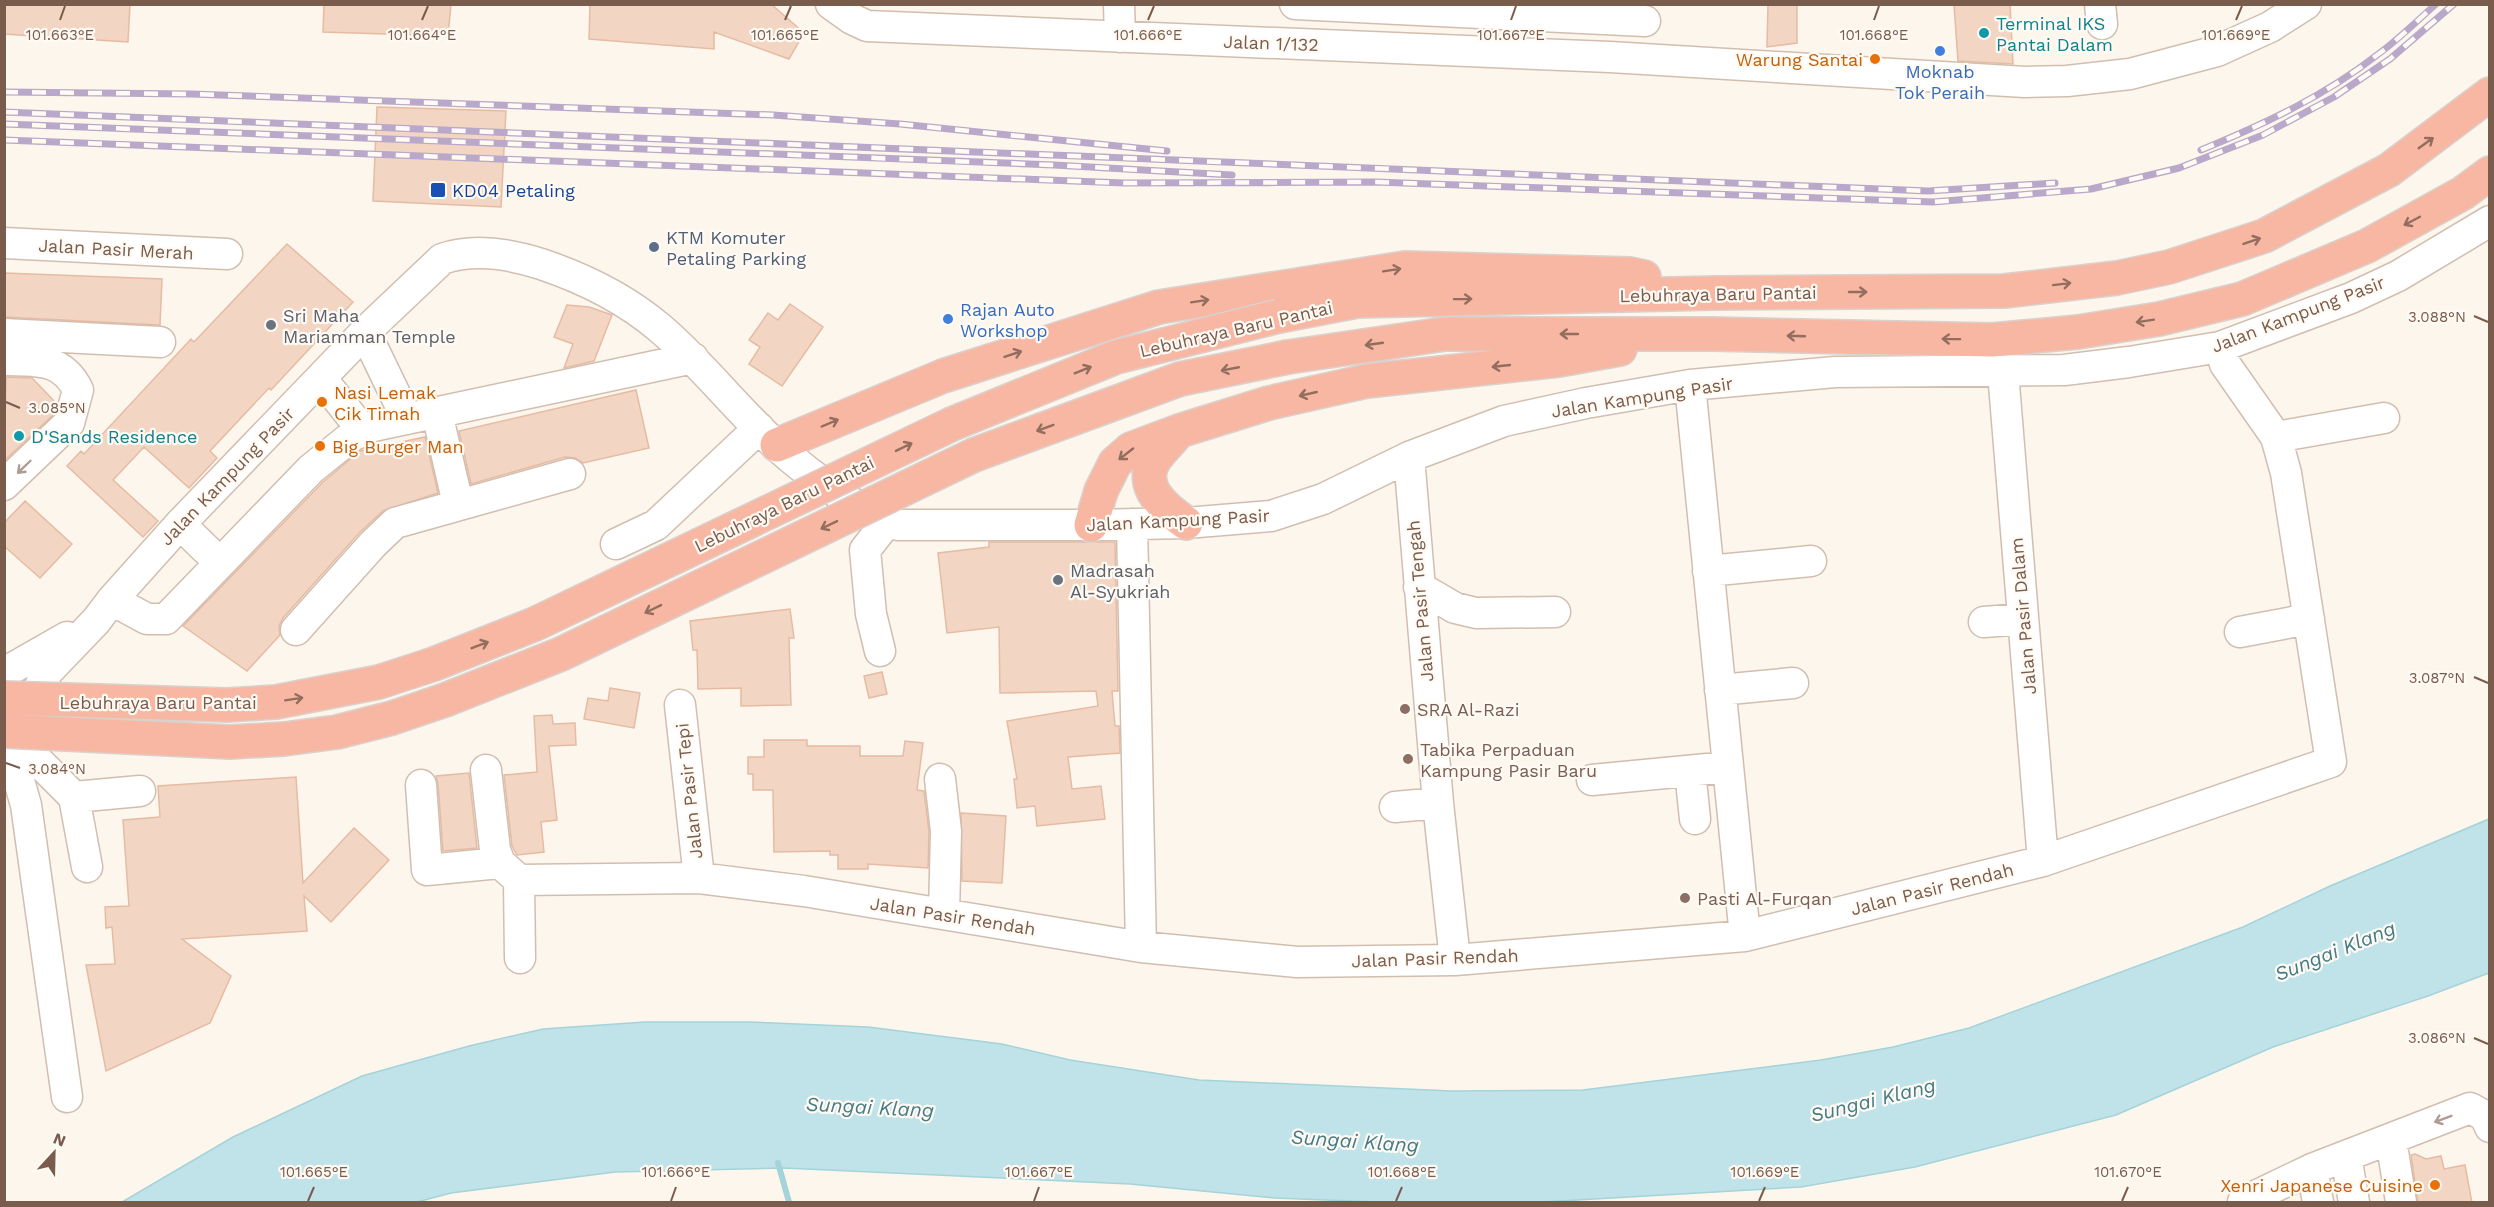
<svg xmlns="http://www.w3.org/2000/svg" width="2494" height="1207" font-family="'Work Sans',sans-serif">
	<rect width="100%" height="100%" fill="#fdf6ec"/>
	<path fill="#bfe3e8" stroke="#a5d3da" stroke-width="1.5" d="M2489,819V973L2428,996L2273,1047L2116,1115L1915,1167L1801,1187L1543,1202H1377L1274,1198L1130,1184L784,1168L615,1172L451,1193L417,1202H122L233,1137L362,1076L469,1046L543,1029L645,1022H750L868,1027L1002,1044L1070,1060L1199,1080L1452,1091L1583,1090L1821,1060L1893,1047L1969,1028L2243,927L2330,886Z"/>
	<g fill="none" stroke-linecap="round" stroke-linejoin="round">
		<path stroke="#a5d3da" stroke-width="6" d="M778,1163L789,1202"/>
	</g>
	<path fill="#f3d5c3" stroke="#e6bba3" stroke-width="1.5" d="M4,4H130L128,42L4,34Z
		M324,4H451L448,36L323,32Z
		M590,4H771L804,33L789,59L714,32V49L589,39Z
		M1768,4H1797V43L1767,47Z
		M1954,4H2010L2013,64L1958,61Z
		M377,107L506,111L501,207L373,201Z
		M287,244L353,302L271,390L269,388L210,451L217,458L189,488L144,447L113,480L158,521L143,537L67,466L81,451L84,454L191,339L194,342Z
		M4,273L162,279L160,325L4,317Z
		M790,304L823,327L782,386L749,364L760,347L749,340L768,313L778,320Z
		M567,305L589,307L612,315L594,361L564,368L573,344L554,337Z
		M6,377L32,378L56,403L54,414L4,461Z
		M636,390L649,448L583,463L575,458L565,457L471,484L459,431Z
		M425,437L438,493L383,511L360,532L283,618L279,626L280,635L247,671L183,626L323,482L360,451Z
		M25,501L72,544L40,578L4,546V523Z
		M989,542H1115L1118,691H1112L1115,726H1119L1120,753L1068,757L1072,789L1101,786L1105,819L1037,826L1035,806L1017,808L1014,779H1017L1007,721L1098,706L1096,691L1000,693L999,627L947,633L938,553L989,547Z
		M790,609L794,638H789L791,705L741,706V688L698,689L697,650H693L690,621Z
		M882,672L887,694L869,698L864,676Z
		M610,688L640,693L634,728L584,719L588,698L608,701Z
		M552,715L553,724L575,723L576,745L549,746L557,820L541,822L544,852L517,855L512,846L504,775L537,772L534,716Z
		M764,740H807V746H860V756H903L905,741L923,743L917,790L924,791L929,832L928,868L868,864V869H838V855H830V851L774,852L773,790H753V774H748V757H764Z
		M469,773L477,848L443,851L438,784L436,776Z
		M296,777L303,883L354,828L389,860L331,922L304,896L307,931L182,939L231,976L210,1023L106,1071L86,965L115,964L112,927L106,928L105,907L129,906L123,820L160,817L158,786Z
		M961,813L1006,816L1002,883L962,881Z
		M2415,1154L2426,1159L2441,1156L2444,1169L2465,1165L2472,1203H2418L2411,1155Z"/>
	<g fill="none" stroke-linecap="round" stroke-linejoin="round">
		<g stroke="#d1beb0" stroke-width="33">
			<path id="minor" d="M831,4L852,19L867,26L1610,57L2025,82L2067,81L2130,74L2217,51L2270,27L2306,4
				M1119,4L1120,37
				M1295,4L1645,21
				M2100,4L2102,24
				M4,243L227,254
				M365,332L407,419
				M4,334L160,342
				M4,360C36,361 62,357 78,390L69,423L4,485
				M2003,372L2043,861
				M321,378L363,431
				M1690,385L1745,936
				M437,413L458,504
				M2276,437L2384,418
				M1409,457L1438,803L1455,960
				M180,524L220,563
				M1132,524L1141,947
				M616,544L656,525L759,428
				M1708,571L1811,561
				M1419,587L1455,608L1476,613L1555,612
				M112,600L147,619H166L311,469L352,436L373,426L693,358
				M1984,622L2023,619
				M296,630L373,544L395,523L570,474
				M2240,632L2309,619
				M880,651L871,614L865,550L886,523
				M4,673L67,637
				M1720,690L1793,683
				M680,705L699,878
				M25,720L26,713L48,671L96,621L112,600L180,524L365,332L442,259C474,248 510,254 541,264C583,278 627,300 661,329C703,365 736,409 777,446C797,464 819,481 842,496C860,509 877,521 898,525H1091L1186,523L1271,516L1323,499L1409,457L1504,421L1586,403L1690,385L1835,372L2064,370L2129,362L2220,347L2351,298L2398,276L2490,221
				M15,738L74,797L87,867
				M9,746L26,805L67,1097
				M486,770L495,850L500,863L519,880L520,958
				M1690,771L1695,819
				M940,779L946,831L944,914
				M1592,780L1728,767
				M421,785L427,870L500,863
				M74,797L140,791
				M1395,807L1438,803
				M519,880L699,878L804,891L1141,947L1297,962L1455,960L1745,936L2043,861L2331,762L2286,473L2276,437L2225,364L2220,347
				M2391,1139L2401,1202
				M2346,1156L2354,1202
				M2312,1169L2318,1202
				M2243,1202L2312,1169L2470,1108L2485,1116L2490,1127"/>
		</g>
		<g stroke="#dad1cd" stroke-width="36">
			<path id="highway" d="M1279,316L1357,301L1715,293L2004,291L2117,278L2169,267L2264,236L2389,170L2490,94
				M1288,357L1445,334H1711L1992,340L2078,332L2159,319L2242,299L2367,246L2463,193L2490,173
				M1179,431C1172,440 1162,449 1155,459C1137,487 1166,509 1186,523
				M777,445L943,376L1159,307L1405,268L1630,274L1644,277
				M1091,525L1101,491L1115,463L1131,449L1179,431L1269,403L1367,381L1559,360L1620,349"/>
		</g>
		<use href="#minor" stroke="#fff" stroke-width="30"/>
		<use href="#highway" stroke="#f7b7a3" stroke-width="33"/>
		<g stroke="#b9a8c9" stroke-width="7">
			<path id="rail" d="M4,92L191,94L773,115L900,124L1167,151
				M4,112L1928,191L2055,183
				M4,124L1054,165L1232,175
				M4,140L1124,183L1376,182L1933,202L2091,189L2179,168L2263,135L2334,97L2390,59L2454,4
				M2201,150C2262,125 2325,96 2377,55C2398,40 2417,21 2436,4"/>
		</g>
		<use href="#rail" stroke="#fffaf3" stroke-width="4.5" stroke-dasharray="14" stroke-linecap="butt"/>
		<g stroke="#dad1cd" stroke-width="36" stroke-linecap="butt">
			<path id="highway-bridge" d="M4,698L227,705L276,702L379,682L434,664L535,624L952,424L1116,357L1279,316
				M4,731L230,742L284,739L337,732L392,718L445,700L561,654L974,455L1180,379L1288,357"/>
		</g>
		<use href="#highway-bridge" stroke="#f7b7a3" stroke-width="33"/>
	</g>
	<defs><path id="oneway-shaft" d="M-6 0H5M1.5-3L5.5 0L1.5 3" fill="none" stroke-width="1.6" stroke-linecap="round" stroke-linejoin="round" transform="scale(1.5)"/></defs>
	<g stroke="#936e5e">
		<use href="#oneway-shaft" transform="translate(2426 143) rotate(-36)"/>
		<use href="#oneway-shaft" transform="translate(2412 221) rotate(152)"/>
		<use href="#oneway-shaft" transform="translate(2252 241) rotate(-19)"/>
		<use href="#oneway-shaft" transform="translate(1392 270) rotate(-9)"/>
		<use href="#oneway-shaft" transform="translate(2062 284) rotate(-7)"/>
		<use href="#oneway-shaft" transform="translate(1858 292)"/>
		<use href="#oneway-shaft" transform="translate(1463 299) rotate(-1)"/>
		<use href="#oneway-shaft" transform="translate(1200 301) rotate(-9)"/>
		<use href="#oneway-shaft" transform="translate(2145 321) rotate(171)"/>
		<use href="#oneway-shaft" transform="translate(1569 334) rotate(180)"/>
		<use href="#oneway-shaft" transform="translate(1796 336) rotate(-178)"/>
		<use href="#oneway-shaft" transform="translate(1951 339) rotate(-179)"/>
		<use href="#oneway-shaft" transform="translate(1374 344) rotate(172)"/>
		<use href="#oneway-shaft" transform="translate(1013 354) rotate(-18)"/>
		<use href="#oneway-shaft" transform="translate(1501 366) rotate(174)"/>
		<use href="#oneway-shaft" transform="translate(1230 369) rotate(169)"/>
		<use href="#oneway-shaft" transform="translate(1083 370) rotate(-22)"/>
		<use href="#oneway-shaft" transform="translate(1308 394) rotate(167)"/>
		<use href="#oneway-shaft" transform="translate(830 423) rotate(-23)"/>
		<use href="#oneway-shaft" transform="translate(1045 428) rotate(160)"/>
		<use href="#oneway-shaft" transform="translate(904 447) rotate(-26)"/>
		<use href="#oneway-shaft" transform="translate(1126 454) rotate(142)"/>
		<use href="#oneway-shaft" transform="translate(829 525) rotate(154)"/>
		<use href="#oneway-shaft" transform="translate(653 609) rotate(154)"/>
		<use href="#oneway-shaft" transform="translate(480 645) rotate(-21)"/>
		<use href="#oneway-shaft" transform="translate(294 699) rotate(-9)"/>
	</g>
	<g stroke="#af9d94">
		<use href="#oneway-shaft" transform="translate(24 467) rotate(136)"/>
		<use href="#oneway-shaft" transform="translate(2443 1119) rotate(159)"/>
	</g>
	<path fill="none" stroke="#7a5c4d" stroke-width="2" d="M60,20L65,6M422,20L428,6M785,20L791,6M1148,20L1154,6M1511,20L1516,6M1874,20L1879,6M2236,20L2242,6M2474,316L2488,322M6,402L20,408M2474,677L2488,683M6,763L20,768M2474,1038L2488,1044M308,1201L314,1187M671,1201L676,1187M1034,1201L1039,1187M1396,1201L1402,1187M1759,1201L1765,1187M2122,1201L2128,1187"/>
	<g fill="#0f9aa8" stroke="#fffaf3" stroke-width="2">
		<circle cx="1984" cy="33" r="6"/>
		<circle cx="19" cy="436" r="6"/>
	</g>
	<g fill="#3f7fe0" stroke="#fffaf3" stroke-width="2">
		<circle cx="1940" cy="51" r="6"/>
		<circle cx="948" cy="319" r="6"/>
	</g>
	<g fill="#e8710a" stroke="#fffaf3" stroke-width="2">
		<circle cx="1875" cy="59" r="6"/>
		<circle cx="322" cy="402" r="6"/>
		<circle cx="320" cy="446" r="6"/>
		<circle cx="2435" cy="1185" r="6"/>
	</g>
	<rect fill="#1a4fb4" stroke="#fffaf3" stroke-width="2" x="430" y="182" width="16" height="16" rx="3"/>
	<circle fill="#5c6f8a" stroke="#fffaf3" stroke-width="2" cx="654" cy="247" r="6"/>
	<g fill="#6b7280" stroke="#fffaf3" stroke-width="2">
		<circle cx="271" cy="325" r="6"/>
		<circle cx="1058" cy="580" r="6"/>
	</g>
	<g fill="#8d6e63" stroke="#fffaf3" stroke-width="2">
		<circle cx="1405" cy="709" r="6"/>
		<circle cx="1408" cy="759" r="6"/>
		<circle cx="1685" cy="898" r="6"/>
	</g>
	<g text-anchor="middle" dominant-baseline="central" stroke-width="4.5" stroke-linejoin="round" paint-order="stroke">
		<g font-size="18" fill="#0d838f" stroke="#fffaf3" text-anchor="start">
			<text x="1996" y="23">Terminal IKS<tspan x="1996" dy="21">Pantai Dalam</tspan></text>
			<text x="31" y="436">D'Sands Residence</text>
		</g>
		<g font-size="18" fill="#7a5c4d" stroke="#fffaf3">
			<text transform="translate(1271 43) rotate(2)">Jalan 1/132</text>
			<text transform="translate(116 249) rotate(3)">Jalan Pasir Merah</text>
			<text transform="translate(1718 294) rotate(-1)">Lebuhraya Baru Pantai</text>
			<text transform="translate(2298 314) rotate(-21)">Jalan Kampung Pasir</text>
			<text transform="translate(1236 329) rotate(-13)">Lebuhraya Baru Pantai</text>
			<text transform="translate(1642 397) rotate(-9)">Jalan Kampung Pasir</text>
			<text transform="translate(227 476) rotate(-46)">Jalan Kampung Pasir</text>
			<text transform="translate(784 504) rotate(-26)">Lebuhraya Baru Pantai</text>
			<text transform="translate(1178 520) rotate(-3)">Jalan Kampung Pasir</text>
			<text transform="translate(1420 601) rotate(-95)">Jalan Pasir Tengah</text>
			<text transform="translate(2023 616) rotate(-95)">Jalan Pasir Dalam</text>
			<text x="158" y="702">Lebuhraya Baru Pantai</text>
			<text transform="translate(689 791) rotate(-96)">Jalan Pasir Tepi</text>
			<text transform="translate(1932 889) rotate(-14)">Jalan Pasir Rendah</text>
			<text transform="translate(953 916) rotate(9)">Jalan Pasir Rendah</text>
			<text transform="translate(1435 958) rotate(-2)">Jalan Pasir Rendah</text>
		</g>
		<g font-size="18" fill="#c56008" stroke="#fffaf3" text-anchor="end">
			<text x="1863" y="59">Warung Santai</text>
			<text x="334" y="392" text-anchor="start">Nasi Lemak<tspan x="334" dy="21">Cik Timah</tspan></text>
			<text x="332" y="446" text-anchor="start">Big Burger Man</text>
			<text x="2423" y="1185">Xenri Japanese Cuisine</text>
		</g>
		<g font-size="18" fill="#366cbe" stroke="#fffaf3">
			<text x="1940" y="71">Moknab<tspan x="1940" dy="21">Tok Peraih</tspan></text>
			<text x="960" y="309" text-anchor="start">Rajan Auto<tspan x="960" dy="21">Workshop</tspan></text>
		</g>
		<g font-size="18" fill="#164399" stroke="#fffaf3" text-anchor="start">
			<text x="452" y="190">KD04 Petaling</text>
		</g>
		<g font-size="18" fill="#4e5e75" stroke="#fffaf3" text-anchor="start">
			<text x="666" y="237">KTM Komuter<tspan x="666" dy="21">Petaling Parking</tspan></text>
		</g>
		<g font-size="18" fill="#5b616d" stroke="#fffaf3" text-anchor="start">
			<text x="283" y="315">Sri Maha<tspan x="283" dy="21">Mariamman Temple</tspan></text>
			<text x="1070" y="570">Madrasah<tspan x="1070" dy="21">Al-Syukriah</tspan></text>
		</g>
		<g font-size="18" fill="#785e54" stroke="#fffaf3" text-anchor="start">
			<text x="1417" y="709">SRA Al-Razi</text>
			<text x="1420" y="749">Tabika Perpaduan<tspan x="1420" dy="21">Kampung Pasir Baru</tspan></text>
			<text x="1697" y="898">Pasti Al-Furqan</text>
		</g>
		<g font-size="20" font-style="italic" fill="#437c86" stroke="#fffaf3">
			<text transform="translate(2335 951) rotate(-22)">Sungai Klang</text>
			<text transform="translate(1873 1100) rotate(-14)">Sungai Klang</text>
			<text transform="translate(870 1107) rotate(3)">Sungai Klang</text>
			<text transform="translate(1355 1141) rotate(4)">Sungai Klang</text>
		</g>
	</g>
	<g font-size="15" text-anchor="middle" fill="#7a5c4d" stroke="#fffaf3" stroke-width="4.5" stroke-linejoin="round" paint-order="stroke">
		<text x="60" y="40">101.663°E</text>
		<text x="422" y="40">101.664°E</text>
		<text x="785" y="40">101.665°E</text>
		<text x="1148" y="40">101.666°E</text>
		<text x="2236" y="40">101.669°E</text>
		<text x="1511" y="40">101.667°E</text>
		<text x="1874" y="40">101.668°E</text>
		<text x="2437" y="322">3.088°N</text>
		<text x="57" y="413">3.085°N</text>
		<text x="2437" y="683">3.087°N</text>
		<text x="57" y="774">3.084°N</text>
		<text x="2437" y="1043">3.086°N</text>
		<text x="314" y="1177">101.665°E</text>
		<text x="676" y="1177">101.666°E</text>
		<text x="1039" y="1177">101.667°E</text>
		<text x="1402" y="1177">101.668°E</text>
		<text x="1765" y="1177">101.669°E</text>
		<text x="2128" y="1177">101.670°E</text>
	</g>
	<rect width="2494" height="1207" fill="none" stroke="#7a5c4d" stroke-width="12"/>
	<g transform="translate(54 1153) rotate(22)" stroke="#fffaf3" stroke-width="4.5" paint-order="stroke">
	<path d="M0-4.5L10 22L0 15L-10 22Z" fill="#7a5c4d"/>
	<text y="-9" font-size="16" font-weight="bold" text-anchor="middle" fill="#7a5c4d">N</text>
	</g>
</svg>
